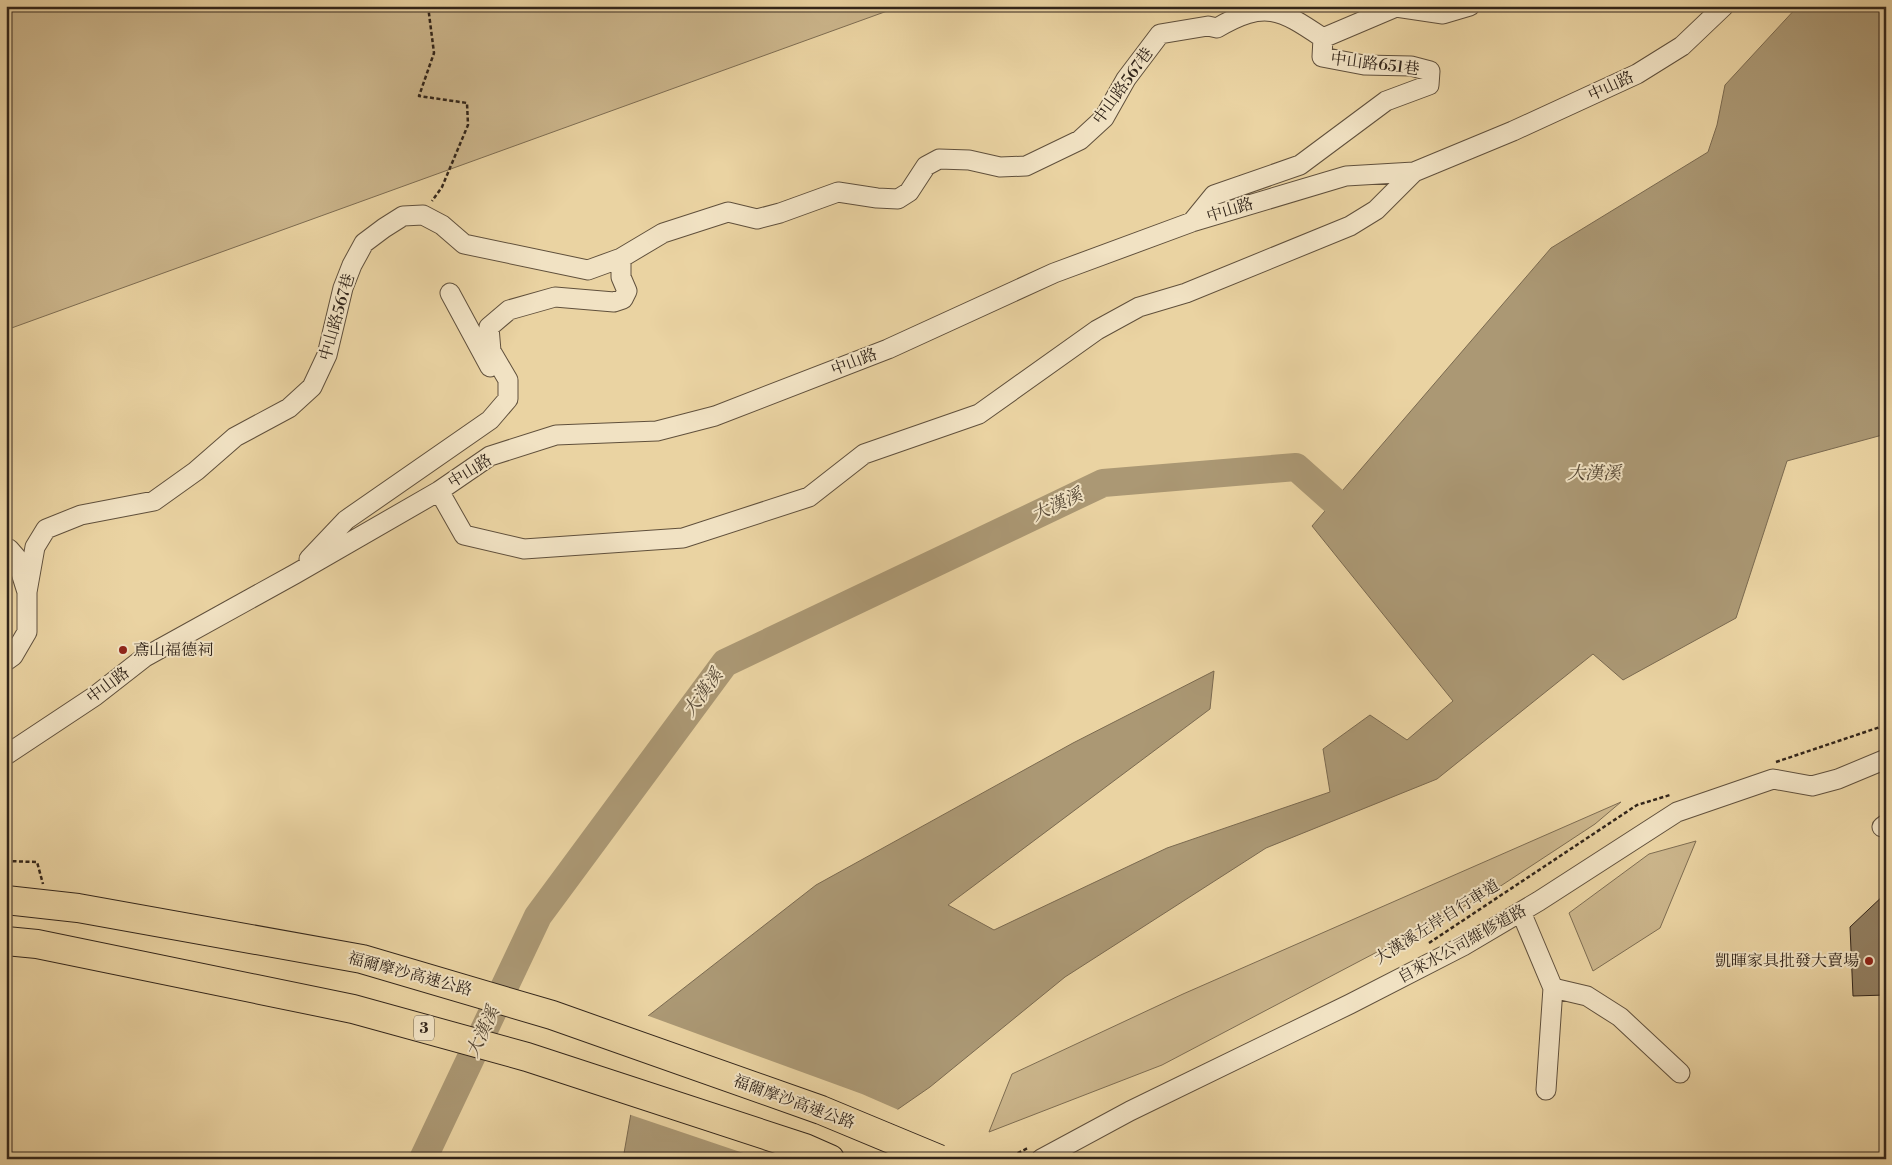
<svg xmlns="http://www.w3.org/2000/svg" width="1892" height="1165" font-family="'Libre Bodoni','Noto Serif TC',serif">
	<rect width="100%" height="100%" fill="#ead3a2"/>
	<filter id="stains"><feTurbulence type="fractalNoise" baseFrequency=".004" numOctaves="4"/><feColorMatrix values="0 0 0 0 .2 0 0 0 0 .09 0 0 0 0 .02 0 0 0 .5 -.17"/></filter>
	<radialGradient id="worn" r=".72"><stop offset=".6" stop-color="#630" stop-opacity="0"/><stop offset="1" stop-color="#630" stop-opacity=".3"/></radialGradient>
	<path fill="#cbb58b" stroke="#7e6d52" d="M6,6H901L6,330Z
		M1621,802L1595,824L1493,891L1162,1065L989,1132L1012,1074L1183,994Z
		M1696,841L1660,928L1593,971L1569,913L1649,854Z"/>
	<path fill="#ab9874" stroke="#7b6a50" d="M1798,6H1886V434L1787,461L1736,618L1623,680L1593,654L1437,779L1266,848L1065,977L930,1087L826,1159H623L648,1016L816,885L1073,743L1214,671L1210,709L948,905L994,930L1167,848L1330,792L1323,749L1370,715L1407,740L1453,701L1312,526L1551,248L1708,152L1717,125L1725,85Z"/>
	<path fill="#ead3a2" d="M646,1015L862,1094L901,1111L830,1159H761L628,1114Z"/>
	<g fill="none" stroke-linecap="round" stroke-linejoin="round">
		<path stroke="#ab9874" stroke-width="28" d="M423,1159L538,916L725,663L1103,483L1296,467L1361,525"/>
	</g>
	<path fill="#927f61" stroke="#32251a" d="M1886,893V995L1853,996L1850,927Z"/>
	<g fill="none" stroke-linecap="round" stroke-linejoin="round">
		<g stroke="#60503c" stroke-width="21">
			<path id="minor" d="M1192,222L1214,195L1300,165L1386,101L1429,85L1430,71L1411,66L1364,65L1322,57L1323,38L1396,7L1443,14L1470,6
				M450,293L490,367
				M439,491L464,535L524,549L683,538L809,497L864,454L979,414L1097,330L1139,307L1186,293L1350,226L1376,210L1414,172
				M6,551L9,549L16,557L27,592V632L13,656L6,661
				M309,559L346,520L490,420L508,399V380L491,351L489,327L509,310L555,297L614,302L623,299L627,291L621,277V258
				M27,592L35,547L46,529L81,515L154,501L196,471L235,437L289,408L312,387L327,355L343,288L352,265L364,243L384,228L403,216L423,215L442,225L464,244L588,270L621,258L663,233L728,212L757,219L780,213L838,192L877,198L898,199L909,192L926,166L939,159L969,160L1000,167L1026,166L1080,140L1104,118L1126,79L1160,34L1208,26L1217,28C1265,0 1280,9 1323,38
				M6,755L95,696L145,657L295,574L439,491L490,456L556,435L657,431L715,416L888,349L1054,273L1192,222L1346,176L1414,172L1513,131L1637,74L1682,46L1724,6
				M1882,827L1886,824
				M1521,912L1553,988L1587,996L1620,1017L1680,1073
				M1546,1090L1553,988
				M1041,1159L1130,1111L1350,1004L1463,946L1539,901L1677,812L1773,779L1812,786L1838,779L1886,759"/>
		</g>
		<g stroke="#32251a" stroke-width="30">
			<path id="highway" d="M6,941L37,944L353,1009L527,1057L805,1148L830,1159"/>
		</g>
		<path stroke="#32251a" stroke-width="2.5" stroke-dasharray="4 2.5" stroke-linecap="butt" d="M428,6L434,53L419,96L467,103L468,125L442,187L432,201
			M1776,762L1886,725
			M6,861L37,862L43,884
			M1429,943L1637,805L1670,795
			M1006,1159L1028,1148"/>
		<use href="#minor" stroke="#f1e2c3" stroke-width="19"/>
		<use href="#highway" stroke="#ead3a2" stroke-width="28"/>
		<g stroke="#32251a" stroke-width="30" stroke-linecap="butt">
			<path id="highway-bridge" d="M6,900L78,908L362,959L552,1015L821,1110L939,1159"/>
		</g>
		<use href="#highway-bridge" stroke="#ead3a2" stroke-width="28"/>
	</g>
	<g fill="#8f2418" stroke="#f1e2c3" stroke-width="2">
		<circle cx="123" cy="650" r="5"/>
		<circle cx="1869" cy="961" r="5"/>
	</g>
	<g text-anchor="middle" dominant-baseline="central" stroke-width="4" stroke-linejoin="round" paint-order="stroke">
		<rect fill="#f1e2c3" stroke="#6b5e4d" stroke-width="1" x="414" y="1015.5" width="20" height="25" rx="4"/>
		<g font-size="15" font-weight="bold" fill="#32251a">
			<text x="424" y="1028">3</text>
		</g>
		<g font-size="16" fill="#32251a" stroke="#f1e2c3">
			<text transform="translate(1375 64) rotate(7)">中山路651巷</text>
			<text transform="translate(1123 86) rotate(-54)">中山路567巷</text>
			<text transform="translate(1611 86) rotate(-25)">中山路</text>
			<text transform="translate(1230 210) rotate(-17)">中山路</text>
			<text transform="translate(337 317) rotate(-74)">中山路567巷</text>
			<text transform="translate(854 362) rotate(-21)">中山路</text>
			<text transform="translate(470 471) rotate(-32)">中山路</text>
			<text transform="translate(108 685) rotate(-37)">中山路</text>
			<text transform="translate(1437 922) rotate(-32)">大漢溪左岸自行車道</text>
			<text transform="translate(1462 944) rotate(-29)">自來水公司維修道路</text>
			<text transform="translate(410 974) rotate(15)">福爾摩沙高速公路</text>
			<text transform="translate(794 1102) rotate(20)">福爾摩沙高速公路</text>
		</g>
		<g font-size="16" fill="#32251a" stroke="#f1e2c3" text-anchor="start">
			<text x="133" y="650">鳶山福德祠</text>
			<text x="1859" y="961" text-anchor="end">凱暉家具批發大賣場</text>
		</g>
		<g font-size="18" font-style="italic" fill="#564835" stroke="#f1e2c3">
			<text x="1594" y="473">大漢溪</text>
			<text transform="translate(1057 505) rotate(-25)">大漢溪</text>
			<text transform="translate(703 693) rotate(-54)">大漢溪</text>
			<text transform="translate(483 1032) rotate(-65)">大漢溪</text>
		</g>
	</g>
	<rect width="1892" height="1165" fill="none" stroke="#ead3a2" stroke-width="25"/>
	<rect x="8" y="8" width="1877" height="1150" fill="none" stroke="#32251a" stroke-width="2.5"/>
	<rect x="12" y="12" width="1867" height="1140" fill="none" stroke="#32251a"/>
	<rect width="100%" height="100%" filter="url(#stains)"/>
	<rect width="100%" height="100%" fill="url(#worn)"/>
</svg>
